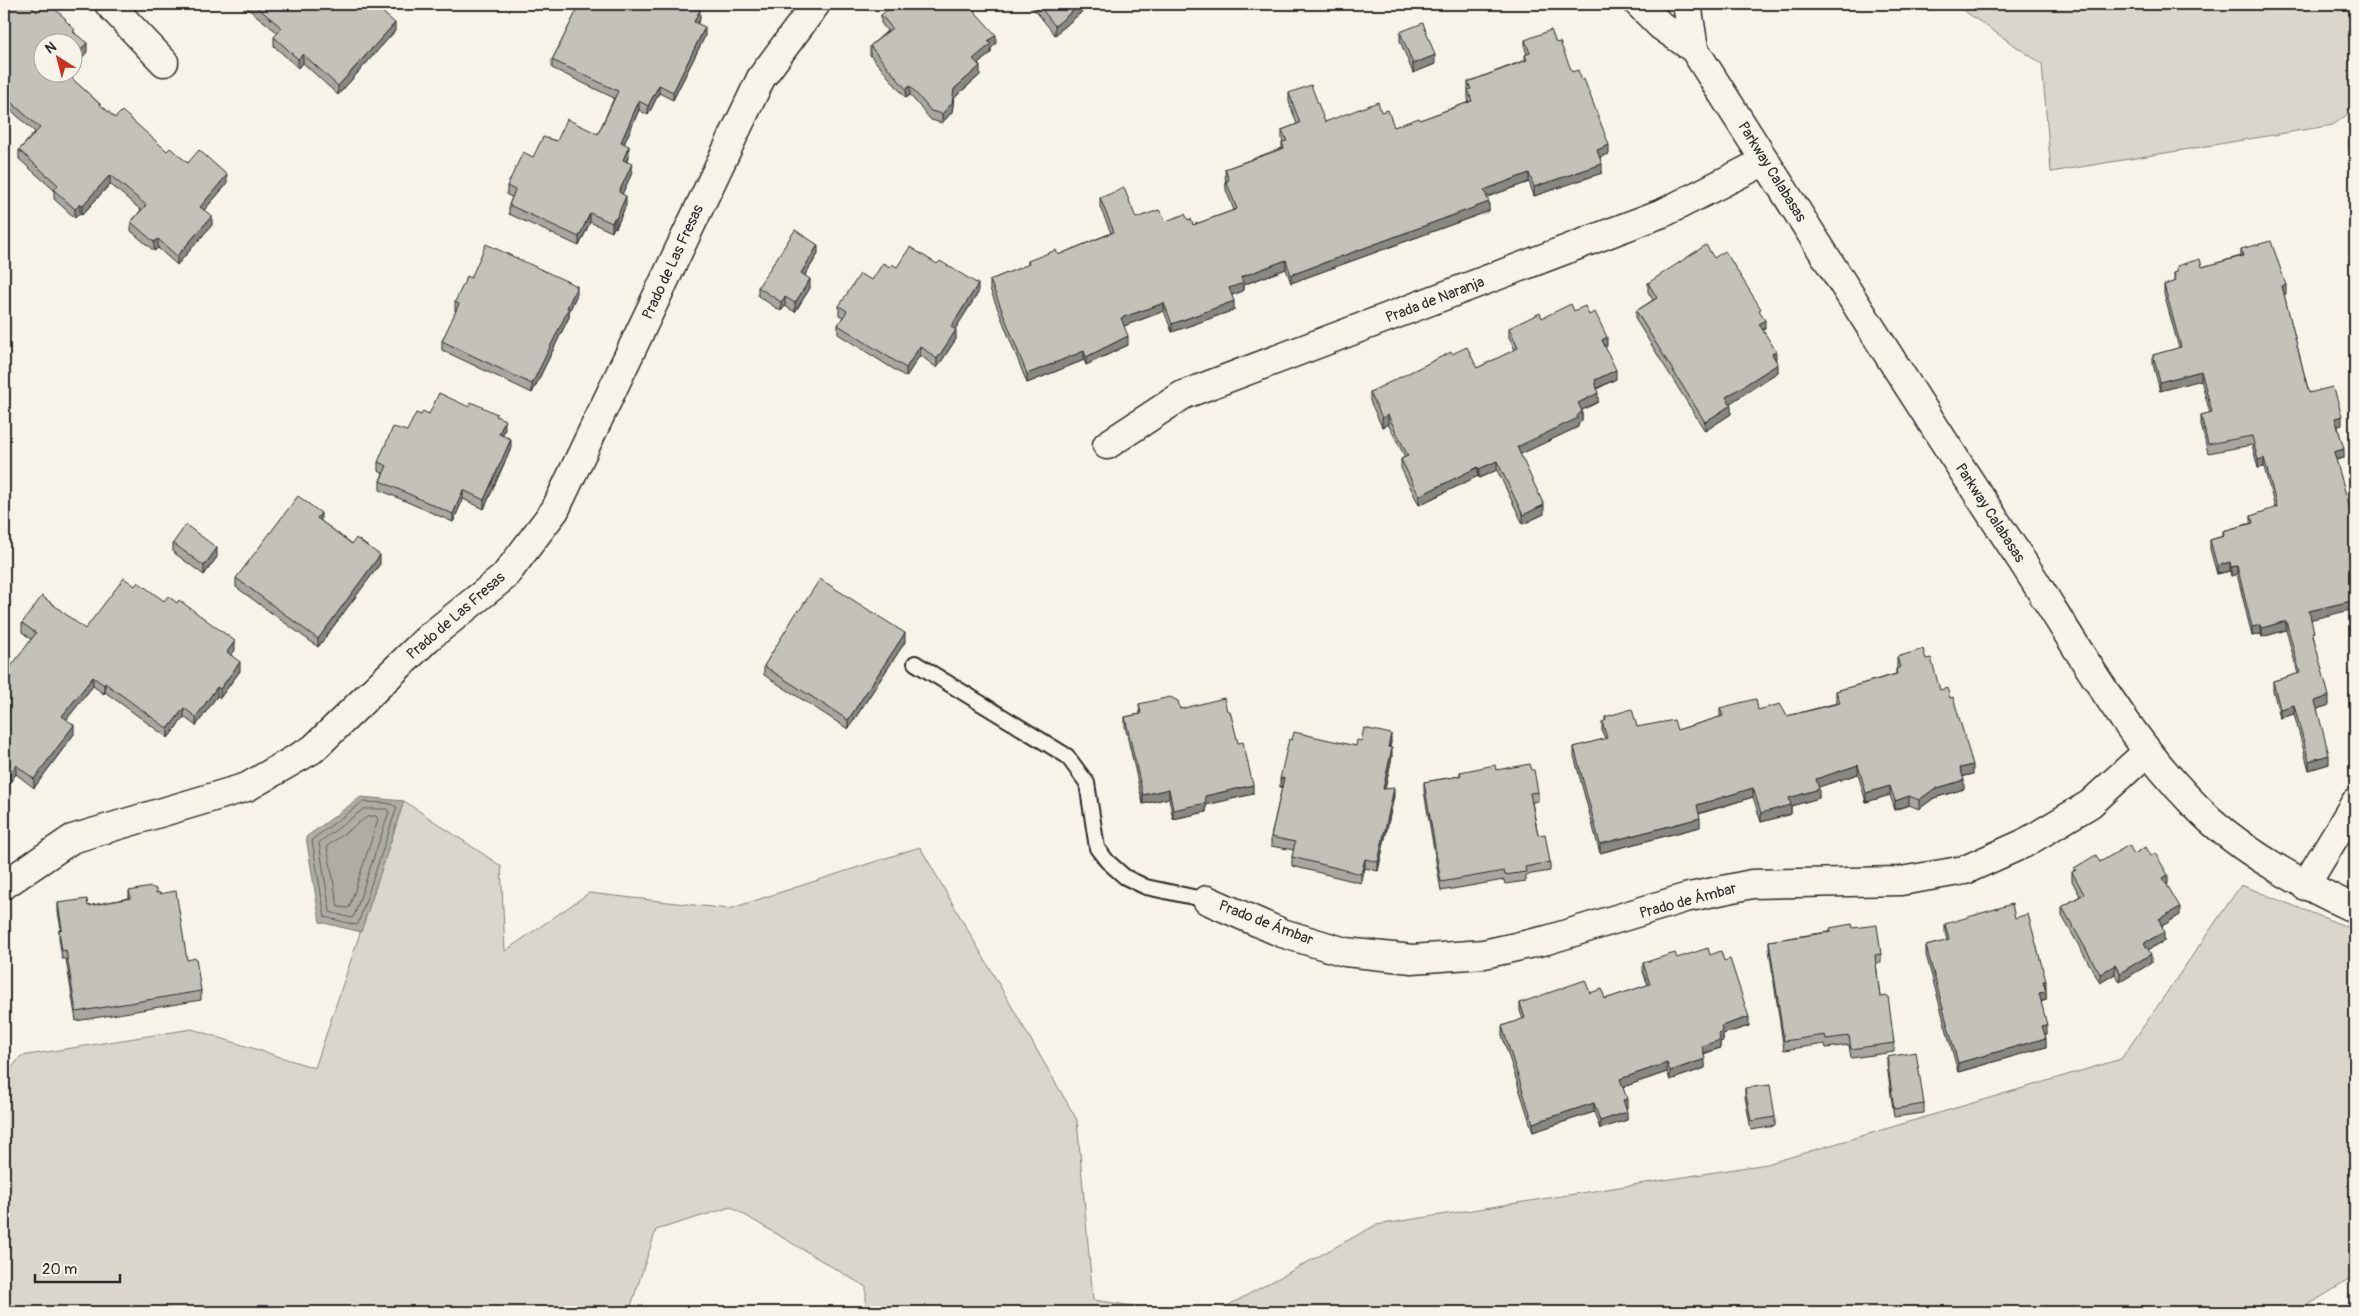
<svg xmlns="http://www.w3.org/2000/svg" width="2359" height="1316" font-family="Pangolin,sans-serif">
	<rect width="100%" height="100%" fill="#f7f3e8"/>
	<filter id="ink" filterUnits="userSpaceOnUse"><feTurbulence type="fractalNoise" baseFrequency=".02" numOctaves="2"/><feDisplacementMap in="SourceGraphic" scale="10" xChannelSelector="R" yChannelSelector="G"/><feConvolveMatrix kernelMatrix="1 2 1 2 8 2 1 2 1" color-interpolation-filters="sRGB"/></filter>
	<g filter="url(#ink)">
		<path fill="#dad6cc" stroke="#82807c" d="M1954,4H2355V109L2333,125L2051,172L2042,64Z
			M404,801L501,866L505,951L589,893L729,909L920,847L1077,1120L1093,1300L1174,1312H866V1287L731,1207L656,1230L629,1312H4V1078L21,1056L192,1029L315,1068Z
			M2241,885L2355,930V1276L2297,1312H1216L1376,1225L1767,1164L2121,1059Z"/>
		<path fill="#afaca4" stroke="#7a7874" d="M361,797L404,801L361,932L320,922L306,837Z"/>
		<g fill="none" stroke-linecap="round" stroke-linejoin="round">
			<path stroke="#605f5b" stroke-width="1" d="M363,802L388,803L397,807L358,924L356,925L325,917L312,840Z
				M364,809H387L389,812L354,916L351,918L330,912L319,843Z
				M376,816L378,820L349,908L338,907L327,846L367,817Z"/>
			<g stroke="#2b2b2b" stroke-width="18">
				<path id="service" d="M915,663L1067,756L1087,783L1097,848L1107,861L1125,877L1146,887L1207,900"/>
			</g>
			<g stroke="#2b2b2b" stroke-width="31">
				<path id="minor" d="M109,4L164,62
					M1107,445L1183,395L1665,212L1765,161
					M4,885L72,839L247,787L313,749L428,638L504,577L555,510L761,78L816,4
					M2305,886L2355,803
					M1207,900L1282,933L1345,952L1412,959L1484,954L1547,940L1685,898L1752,884L1901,881L1965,870L2025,843L2090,804L2147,752"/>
			</g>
			<g stroke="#2b2b2b" stroke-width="31">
				<path id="tertiary" d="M1639,4L1661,26L1694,49C1803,220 1910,392 2022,561C2078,648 2134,750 2210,820C2253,858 2304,885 2355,909
					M1687,4L1694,49"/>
			</g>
			<use href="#service" stroke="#f7f3e8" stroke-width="14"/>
			<use href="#minor" stroke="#f7f3e8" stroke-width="28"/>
			<use href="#tertiary" stroke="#f7f3e8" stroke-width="28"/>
		</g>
		<path fill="#a9a69f" stroke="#2b2b2b" d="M4,4L37,12L66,22L75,33L87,52L67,74L115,118L167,151L227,184L204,210L212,225L177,265L158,248L154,251L131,231V222L141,210L110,184L82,215L80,213L75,218L54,199V190L19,159V150L35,132L4,104Z
			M242,4H373L395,31L338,95L303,63L298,68L274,46V37L278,33Z
			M574,4H687L700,19L697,23L705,36L673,100L659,93L648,115L639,110L624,144L629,155L627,161L632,173L622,194L626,205L616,228L614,227L612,232L590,222L579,246L509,214V205L512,197L507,195V186L533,157L557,141L598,134L614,98L552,68V60L577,11L576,5Z
			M1030,4H1091L1055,35Z
			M908,8L996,44L991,48V53L978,64L980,75L954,98L952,112L942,123L931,120L910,95L906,98L870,55V46L887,31L881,23V15Z
			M1400,32L1435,64L1413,73L1400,41Z
			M1525,40L1556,43L1572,72L1609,154L1600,157L1602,173L1534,196L1529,182L1487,197L1489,211L1291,283L1286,269L1243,285V291L1232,295L1234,310L1172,332L1164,311L1124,326L1128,345L1086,365L1084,360L1027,383L990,289V280L1028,265V261L1058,255L1111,233L1100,207V198L1136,218L1166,221L1188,220L1193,225L1234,210L1226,190L1225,169L1282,148V142H1283L1282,139V130L1297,124L1289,102V93L1325,122L1381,112L1394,127L1420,120L1469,102L1468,99V82L1525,60V55L1527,54L1525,49Z
			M2355,136V157L2349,149V140Z
			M2241,249L2286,294L2284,295L2309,393L2342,425L2338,426L2344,458L2336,460L2355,533V582L2351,583L2311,620L2314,640L2329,705L2317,709L2329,764L2309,770L2294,714L2280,718L2273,690V681L2298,674L2286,630L2262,637L2261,634L2252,636L2237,574L2231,576L2230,571L2217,574L2210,549V540L2223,536V531L2251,523V516L2275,508L2264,467L2258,468L2252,445L2208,453L2201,424V415L2210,413L2201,380L2160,391L2153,364V355L2179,348L2164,294V285L2174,282V273L2202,267L2241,256Z
			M818,254L805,275L810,288L795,312L785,306L781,311L758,296V287Z
			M1714,258L1761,314L1765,329L1763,330L1776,360L1778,372L1730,403L1731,414L1705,431L1636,320V311L1653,300L1648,292V283Z
			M897,267L978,293L955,329L956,339L937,368L920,355L906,377L838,334V325L843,317L839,315V306L872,280Z
			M471,278L577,294L569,312V317L532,393L442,350V341L456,312L455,311V302Z
			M1574,311L1589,315L1607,346L1605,347L1616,379L1597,389L1598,402L1582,410V420L1578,424V427L1520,454L1544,514L1523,524L1497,470L1479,478L1478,476L1419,505L1401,468V459L1405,457L1388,424L1382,427L1370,401V392L1452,354L1477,368L1515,350L1509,337V328L1542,318Z
			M469,407L497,417L505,429L502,435L511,448L484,509L463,499L453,522L380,490V481L383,473L378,471V462L407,431L421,415Z
			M321,521L380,564L318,647L236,587V578Z
			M173,543L217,557L204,575L173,552Z
			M135,586L164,601L235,650L231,655L240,671L220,698L217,696L196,726L184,717L168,738L105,692L104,694L93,686L66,720L74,734L34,788L16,774L4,791L31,639L22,632V623L85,629Z
			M799,611L905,642L848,729L764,675V666Z
			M1897,657L1926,659L1940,690L1973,774L1962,777L1964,789L1934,798L1919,809L1909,805L1895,810L1890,795L1866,802L1858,774L1818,787L1819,798L1791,806V814L1761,822L1753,797L1699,814L1700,827L1600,853L1574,756V747L1605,739L1602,731V722L1605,721V717L1637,727L1677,730L1720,717V708L1758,710L1787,716L1837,703L1836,700V691L1896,674V669L1897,668Z
			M1139,704L1180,709L1227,711L1253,794L1206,805V812L1173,819L1169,798L1143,804L1125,726V717L1140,714Z
			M1292,740L1356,746L1361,741L1391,742L1390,748L1392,757L1385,789L1394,796L1378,871L1365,868L1361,883L1292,866V857L1294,850L1271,846V837L1282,787H1280Z
			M1496,770L1538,792V801L1532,802L1538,835L1550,862V871L1526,875V881L1505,884L1504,880L1441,891L1424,791V782L1460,776V772Z
			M2134,854L2168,884L2167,885L2180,915L2162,926L2164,941L2148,950L2151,963L2120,982L2115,974L2100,983L2062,916V907L2080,896L2072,881V872L2074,871V868Z
			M129,891L156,893L159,894L187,960L201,991V1000L76,1021L66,959H62L59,938V930L61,929L58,912V903L88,906L129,898Z
			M2015,918L2046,989V1000L2041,1002L2047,1034H2045L2046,1047L1958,1072L1926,955V946L1947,941L1945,932V924Z
			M1853,928L1881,954V963H1876L1880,997L1894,1043V1052L1851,1058L1849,1045L1826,1048L1825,1044L1784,1050L1769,949V941Z
			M1710,955L1749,1026L1723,1034V1041L1720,1042V1048L1704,1054L1705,1068L1670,1080L1667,1072L1623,1087L1627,1108H1626L1627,1120L1600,1129L1594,1112L1533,1132L1502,1035V1026L1523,1019L1520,1011V1003L1590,993L1605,999L1648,985L1643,972V963Z
			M1887,1057L1924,1104V1113L1894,1117L1887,1065Z
			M1745,1088L1775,1117V1126L1751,1130L1745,1097Z"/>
		<path fill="#898782" stroke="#2b2b2b" d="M1081,4H1091L1055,35V26Z
			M700,10V19L694,30V22Z
			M395,23V31L338,95V86Z
			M705,27V36L673,100V92Z
			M996,35V44L991,48V53L973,68V59L988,41Z
			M87,43V52L72,68V59Z
			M303,54V63L298,68V59Z
			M1435,55V64L1413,73V64Z
			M980,66V75L954,98L952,112L942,123V114L954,89Z
			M659,85V93L648,115V106Z
			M910,86V95L906,98V89Z
			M639,101V110L621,151V142Z
			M1609,145V154L1597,158V150Z
			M629,146V155L623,169V160Z
			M632,164V173L619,201V192Z
			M1602,164V173L1534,196V187Z
			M1529,173V182L1484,198V190Z
			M110,175V184L82,215V206Z
			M227,175V184L200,215V207Z
			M626,196V205L616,228V219Z
			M1489,202V211L1291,283V275Z
			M80,204V213L75,218V209Z
			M590,213V222L579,246V237Z
			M212,216V225L177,265V256Z
			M614,218V227L612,232V223Z
			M158,239V248L154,251V242Z
			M818,245V254L801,281V273Z
			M1286,260V269L1243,285V291L1229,296V288L1241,277Z
			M810,279V288L795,312V303Z
			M978,284V293L951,336V327Z
			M2286,285V294L2282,295V286Z
			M577,286V294L569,312V317L532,393V384Z
			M785,297V306L781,311V302Z
			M1234,301V310L1172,332V324Z
			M1164,303V311L1121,327V318Z
			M1765,320V329L1759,332V324Z
			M956,330V339L937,368V359Z
			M1128,336V345L1086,365V357Z
			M1607,337V346L1602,349V340Z
			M920,346V355L906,377V368Z
			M1084,351V360L1027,383V374Z
			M1776,351V360L1772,354Z
			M1778,364V372L1726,406V397Z
			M1616,370V379L1595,389V380Z
			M2201,371V380L2160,391V382Z
			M1598,393V402L1578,412V403Z
			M1731,405V414L1705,431V422Z
			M1582,411V420L1578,424V427L1517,456V447L1577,416Z
			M1388,415V424L1382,427V418Z
			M2342,416V425L2335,427V418Z
			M505,420V429L499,443V434Z
			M511,439V448L484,509V500Z
			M2344,449V458L2334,460V452Z
			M2264,458V467L2258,468V460Z
			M1497,461V470L1479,478V469Z
			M1478,467V476L1419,505V496Z
			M463,490V499L453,522V514Z
			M1544,505V514L1523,524V515Z
			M321,513V522L317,518Z
			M217,548V557L204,575V566Z
			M380,555V564L318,647V639Z
			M2230,562V571L2217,574V566Z
			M2237,566V574L2231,576V567Z
			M2355,573V582L2349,584V575Z
			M2355,600V609L2309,620V611Z
			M2286,621V630L2262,637V628Z
			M2261,625V634L2252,636V627Z
			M905,633V642L848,729V720Z
			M235,641V650L227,661V652Z
			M240,662V671L220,698V689Z
			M93,677V686L62,725V716Z
			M105,683V692L104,694V685Z
			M217,687V696L196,726V717Z
			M2329,696V705L2315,710V701Z
			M2294,705V714L2280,718V709Z
			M184,708V717L168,738V729Z
			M74,725V734L34,788V779Z
			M1391,734V742L1388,756V747Z
			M1392,748V757L1383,798V789Z
			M2329,755V764L2309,770V761Z
			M16,765V774L4,791V782Z
			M1858,765V774L1816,788V779Z
			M1973,765V774L1960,777V768Z
			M1284,778V786L1280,787V779Z
			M1964,780V789L1934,798L1919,809V800L1934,789Z
			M1253,785V794L1206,805V812L1173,819V810L1205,796Z
			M1890,786V795L1866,802V793Z
			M1394,788V796L1378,871V862Z
			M1753,788V797L1697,814V805Z
			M1169,789V798L1143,804V795Z
			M1819,789V798L1791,806V814L1761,822V813L1789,798Z
			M1909,796V805L1895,810V801Z
			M1700,818V827L1600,853V844Z
			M1365,859V868L1361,883V874Z
			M2168,875V884L2163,887V878Z
			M2180,907V915L2159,928V919Z
			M2164,932V941L2144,952V943Z
			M2151,954V963L2120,982V973Z
			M2115,965V974L2100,983V974Z
			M2043,981H2046V989Z
			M2046,992V1000L2039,1002V993Z
			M1749,1017V1026L1723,1034V1041L1720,1042V1048L1702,1054V1046L1719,1034L1721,1026Z
			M2047,1025V1034L2042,1035V1026Z
			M2046,1038V1047L1958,1072V1063Z
			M1705,1059V1068L1670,1080V1071Z
			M1667,1063V1072L1620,1088V1079Z
			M1627,1099V1108L1623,1109V1100Z
			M1594,1103V1112L1533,1132V1123Z
			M1627,1112V1120L1600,1129V1121Z"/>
		<path fill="#c4c1b9" stroke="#2b2b2b" d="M4,4H28L37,12L45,4H49L66,19L65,20L75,30L73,32L87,43L72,59V42H42V72H65L115,118L122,111L167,151L170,148L188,163L199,150L227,175L200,207L212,216L177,256L158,239L154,242L131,222L146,205L110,175L82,206L80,204L75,209L54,190L58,185L19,150L40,128L4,96Z
			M253,4H373L395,23L338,86L303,54L298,59L274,37L282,28Z
			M580,4H687L700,10L694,22L705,27L673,92L659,85L648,106L639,101L621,142L629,146L623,160L632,164L619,192L626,196L616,219L614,218L612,223L590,213L579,237L509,205L515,190L507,186L523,152L533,157L543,137L557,141L567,119L598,134L618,91L552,60Z
			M894,4H904L908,8L913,4H968L996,35L988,41L991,44L973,59L980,66L954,89L952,103L942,114L931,111L910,86L906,89L870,46L892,28L881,15Z
			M1038,4H1081L1055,26Z
			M1423,23L1435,55L1413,64L1400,32Z
			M1551,30L1556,43L1560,42L1572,72L1578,70L1582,81L1584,79L1609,145L1597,150L1602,164L1534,187L1529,173L1484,190L1489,202L1291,275L1286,260L1241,277L1243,283L1229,288L1234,301L1172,324L1164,303L1121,318L1128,336L1086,357L1084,351L1027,374L990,280L1029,264L1028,261L1056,250L1058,255L1114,232L1100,198L1124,188L1136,218L1159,210L1166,221L1185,214L1188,220L1191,219L1193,225L1237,209L1226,181L1229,180L1225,169L1284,148L1282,142L1287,141L1282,130L1300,123L1289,93L1311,85L1325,122L1378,102L1381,112L1388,110L1394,127L1419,118L1420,120L1472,101L1468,90L1471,89L1468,82L1527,60L1525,55L1530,53L1525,40Z
			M2355,136V148L2349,140Z
			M795,230L818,245L801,273L810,279L795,303L785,297L781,302L758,287Z
			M2271,241L2286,285L2282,286L2309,393L2332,387L2335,392L2342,416L2335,418L2344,449L2334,452L2348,502L2355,533V573L2349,575L2355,600L2309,611L2314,632H2312L2329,696L2315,701L2329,755L2309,761L2294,705L2280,709L2273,681L2300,673L2286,621L2262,628L2261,625L2252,627L2237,566L2231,567L2230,562L2217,566L2210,540L2224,536L2223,531L2253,523L2251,516L2277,507L2264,458L2258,460L2252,436L2208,444L2201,415L2212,412L2201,371L2160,382L2153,355L2181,347L2164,285L2176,281L2174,273L2177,272V266L2200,259L2202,267L2243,256L2241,249Z
			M486,244L577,286L567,308H569L532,384L442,341L459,304L455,302L467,276L471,278Z
			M1706,245L1714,258L1725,251L1761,309L1759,310L1765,320L1759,324L1776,351L1772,354L1778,364L1726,397L1731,405L1705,422L1636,311L1657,298L1648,283Z
			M910,247L937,264L940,261L978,284L951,327L956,330L937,359L920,346L906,368L838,325L847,311L839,306L860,274L872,280L883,263L890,267L892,264L897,267Z
			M1571,304L1574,311L1585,306L1589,315L1595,312L1607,337L1602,340L1616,370L1595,380L1598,393L1578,403L1582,411L1577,416L1578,418L1517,447L1544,505L1523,515L1497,461L1479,469L1478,467L1419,496L1401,459L1408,456L1388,415L1382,418L1370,392L1451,352L1452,354L1467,347L1477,368L1518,348L1509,328L1540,313L1542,318Z
			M439,393L469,407L471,402L497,414L496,416L505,420L499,434L511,439L484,500L463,490L453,514L380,481L387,466L378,462L393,427L407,431L416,413L421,415L423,411L429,414Z
			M298,496L321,513L317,518L352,544L356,538L380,555L318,639L236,578Z
			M186,525L217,548L204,566L173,543Z
			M124,578L135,586L138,582L164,601L168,596L177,603L179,600L235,641L227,652L240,662L220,689L217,687L196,717L184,708L168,729L105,683L104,685L93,677L62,716L74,725L34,779L16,765L4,782V676L36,633L22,623L42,596L85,629Z
			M820,579L905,633L848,720L764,666L798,610L799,611Z
			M1923,649L1926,659L1931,658L1940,690L1947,688L1950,698L1953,697L1973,765L1960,768L1964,780L1934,789L1919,800L1909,796L1895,801L1890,786L1866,793L1858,765L1816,779L1819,789L1789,798L1791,805L1761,813L1753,788L1697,805L1700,818L1600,844L1574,747L1607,738L1602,722L1606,720L1605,717L1632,709L1637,727L1674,720L1677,730L1723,716L1720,708L1751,700L1756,699L1758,710L1780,704L1787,716L1840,703L1836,691L1897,674L1896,669L1900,667L1897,657Z
			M1170,697L1178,701L1180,709L1224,698L1227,711H1230L1238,743L1243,742L1253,785L1205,796L1206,803L1173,810L1169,789L1143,795L1125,717L1141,714L1139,704Z
			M1364,728L1391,734L1388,747L1392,748L1383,789L1394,788L1378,862L1365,859L1361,874L1292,857L1295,842L1271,837L1284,778L1280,779L1289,739L1292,740L1294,732L1356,746L1357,740L1361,741Z
			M1530,764L1532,770H1534L1538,792L1530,793L1538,835L1545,834L1550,862L1525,867L1526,872L1505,875L1504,871L1441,882L1424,782L1461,776L1460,772L1495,765L1496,770Z
			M2129,845L2134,854L2146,847L2151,856L2155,853L2168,875L2163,878L2180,907L2159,919L2164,932L2144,943L2151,954L2120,973L2115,965L2100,974L2062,907L2084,894L2072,872L2076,870L2074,868L2096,855L2100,862Z
			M151,887L156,889V893L159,892V894L176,891L187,960L196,958L201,991L76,1012L66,950L62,951L59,930L62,929L58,903L87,899L88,906L131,898L129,891Z
			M2012,904L2015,918L2028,914L2046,981H2043L2046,992L2039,993L2047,1025L2042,1026L2046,1038L1958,1063L1926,946L1949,940L1945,924Z
			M1852,924L1853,928L1877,925L1881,954L1875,955L1880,997L1888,996L1894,1043L1851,1049L1849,1036L1826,1039L1825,1035L1784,1041L1769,941L1831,932L1830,928Z
			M1708,948L1710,955L1721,951L1724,961L1730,959L1749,1017L1721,1026L1723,1032L1719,1034L1720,1040L1702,1046L1705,1059L1670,1071L1667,1063L1620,1079L1627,1099L1623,1100L1627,1112L1600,1121L1594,1103L1533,1123L1502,1026L1525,1018L1520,1003L1585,980L1590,993L1602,989L1605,999L1650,984L1643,963L1675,953L1677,958Z
			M1916,1052L1924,1104L1894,1109L1887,1057Z
			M1770,1085L1775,1117L1751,1121L1745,1088Z"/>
	</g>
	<g text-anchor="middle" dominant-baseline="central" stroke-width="4.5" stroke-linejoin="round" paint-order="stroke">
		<g font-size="15" fill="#2b2b2b" stroke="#f7f3e8">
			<text transform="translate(1772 172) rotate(58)">Parkway Calabasas</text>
			<text transform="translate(673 262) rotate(-65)">Prado de Las Fresas</text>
			<text transform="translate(1435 300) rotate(-21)">Prada de Naranja</text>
			<text transform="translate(1990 513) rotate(57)">Parkway Calabasas</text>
			<text transform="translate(456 616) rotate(-41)">Prado de Las Fresas</text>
			<text transform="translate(1688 901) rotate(-15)">Prado de Ámbar</text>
			<text transform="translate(1266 923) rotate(21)">Prado de Ámbar</text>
		</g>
	</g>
	<rect width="2359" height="1316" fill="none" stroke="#f7f3e8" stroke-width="20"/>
	<rect x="10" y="10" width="2339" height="1296" fill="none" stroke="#2b2b2b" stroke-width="2" filter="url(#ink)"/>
	<g transform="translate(58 58) rotate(324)"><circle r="24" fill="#f7f3e8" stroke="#a5a39c"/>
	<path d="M0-4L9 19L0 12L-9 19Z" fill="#c8321e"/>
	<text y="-8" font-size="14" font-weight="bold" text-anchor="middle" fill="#2b2b2b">N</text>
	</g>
	<path d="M35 1274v8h85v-8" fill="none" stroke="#2b2b2b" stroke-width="2.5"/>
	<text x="42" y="1274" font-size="15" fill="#2b2b2b" stroke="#f7f3e8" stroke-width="4" paint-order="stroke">20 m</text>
</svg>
